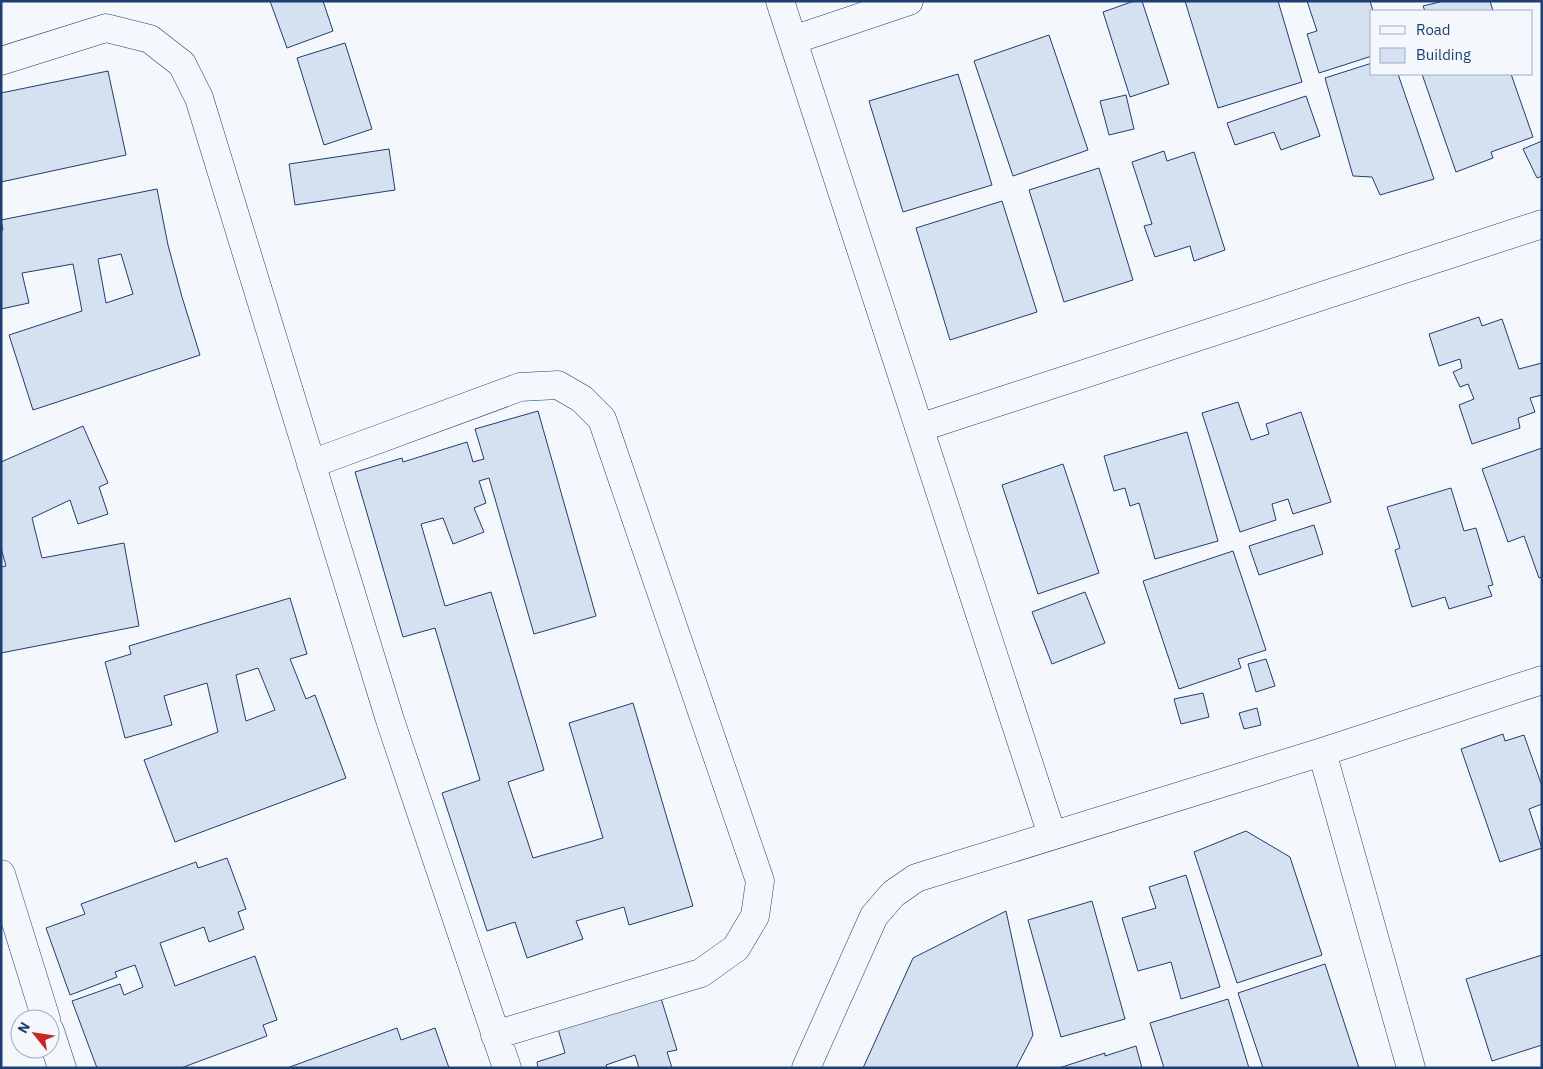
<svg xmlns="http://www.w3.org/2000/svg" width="1543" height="1069" font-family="'IBM Plex Sans',sans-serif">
	<rect width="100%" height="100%" fill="#f4f7fb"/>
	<path fill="#d5e0f0" stroke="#1d3f73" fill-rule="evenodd" d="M270,1H323L333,31L287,48Z
		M1134,1H1142L1169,84L1130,97L1103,12Z
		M1185,1H1278L1302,82L1218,108Z
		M1307,1H1370L1373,11H1372V56L1319,73L1307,34L1317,31Z
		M1444,1H1490L1493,11H1425L1423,6Z
		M1049,35L1088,150L1013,176L974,61Z
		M345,43L372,129L324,145L297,58Z
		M1372,63V74H1398L1434,179L1380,195L1372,177L1353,176L1325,78Z
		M108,71L126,155L1,182V93Z
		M958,74L992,185L903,212L869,101Z
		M1422,74H1511L1533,137L1491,152L1493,158L1456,172Z
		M1126,95L1134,129L1109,135L1100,101Z
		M1306,96L1320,136L1281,150L1274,132L1235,145L1227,123Z
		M1542,141V176L1537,178L1523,149Z
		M389,149L395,190L295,205L289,164Z
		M1164,151L1167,161L1194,152L1225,250L1194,261L1190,246L1155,257L1144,226L1152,224L1132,162Z
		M1099,168L1133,280L1064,302L1029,190Z
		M157,189L168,245L182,297L200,355L33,410L9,335L82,311L73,264L22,273L29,303L1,309V230H3L1,220ZM121,254L133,294L106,303L98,259Z
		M1002,201L1037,312L950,340L916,228Z
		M1479,317L1482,326L1502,319L1519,369L1542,363V395L1530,398L1535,412L1518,418L1520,428L1472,444L1459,405L1474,399L1468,384L1460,387L1453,372L1462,368L1460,359L1439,366L1429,334Z
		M1238,402L1251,440L1269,434L1266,424L1301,412L1331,502L1293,514L1288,499L1272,504L1276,520L1240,532L1202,413Z
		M538,411L596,616L534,634L489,478L479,481L486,503L474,508L484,532L453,544L443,518L421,524L445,606L491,592L544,770L508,782L533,858L603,838L569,723L633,703L693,906L629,925L624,907L576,921L583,939L527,958L515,922L487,931L442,793L480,780L435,628L403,637L355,472L402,458L403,462L467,442L473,462L484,459L475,429Z
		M83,426L108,483L99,487L108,514L78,524L70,500L32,518L42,558L124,543L139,626L1,653V567L6,566L1,548V462Z
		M1187,432L1218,541L1155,559L1139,503L1130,506L1125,488L1114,491L1104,456Z
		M1542,448V577L1539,578L1524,536L1508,542L1482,469Z
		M1063,464L1099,573L1038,594L1002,485Z
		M1451,488L1464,531L1476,528L1493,585L1488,586L1492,596L1449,609L1445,597L1412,607L1395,550L1400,548L1387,507Z
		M1314,525L1323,554L1259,575L1249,546Z
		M1233,551L1266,650L1238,659L1241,668L1179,689L1143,581Z
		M1085,592L1105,643L1052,664L1032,612Z
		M290,598L307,654L290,659L306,699L315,695L346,778L175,842L144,760L218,732L207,683L164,696L172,725L125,738L105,662L131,654L129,646ZM258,668L275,710L246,721L236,675Z
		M1266,659L1275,686L1256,692L1248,664Z
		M1203,693L1209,717L1181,724L1174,699Z
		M1257,708L1261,725L1244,729L1239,713Z
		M1503,734L1505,741L1524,735L1542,786V804L1529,809L1542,848L1500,862L1461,749Z
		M1246,831L1290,857L1322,955L1237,983L1194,852Z
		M227,858L246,909L238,912L244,929L209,942L204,927L160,943L175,986L255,956L277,1020L263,1025L267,1036L181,1068H97L72,1001L120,984L124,995L143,987L135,965L115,972L117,977L70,995L46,928L85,914L81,904L196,862L198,868Z
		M1186,875L1220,987L1181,999L1171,962L1138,971L1122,918L1156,908L1149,887Z
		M1092,901L1125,1019L1061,1037L1028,920Z
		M1006,911L1033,1035L1016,1068H863L913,958Z
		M1542,955V1045L1492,1061L1466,979Z
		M1325,964L1359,1068H1263L1238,993Z
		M660,995L677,1050L667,1052L672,1068H639L635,1055L606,1065L607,1068H538L537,1062L565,1053L556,1022Z
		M1228,999L1249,1068H1164L1150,1023Z
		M397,1028L401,1040L435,1028L449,1068H287Z
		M1136,1046L1142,1068H1059L1105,1053V1056Z"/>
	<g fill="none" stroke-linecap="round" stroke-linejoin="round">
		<g stroke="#1d3f73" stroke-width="29">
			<path id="street" d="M780,1L1052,835
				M793,40L909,1
				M1,61L106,28L150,39L182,64L199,98L390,720L507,1068
				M919,428L1542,224
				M311,464L520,387L558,385L582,399L602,419L760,881L755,916L736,948L701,973L495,1035
				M1322,752L1411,1068
				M1,874L46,1019
				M50,1031L62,1068
				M806,1068L874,916L893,894L916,878L1322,752L1542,680"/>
		</g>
		<use href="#street" stroke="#f4f7fb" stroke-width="28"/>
	</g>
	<rect width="1543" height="1069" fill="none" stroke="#1d3f73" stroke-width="5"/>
	<rect x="1370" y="10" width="162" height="65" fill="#f4f7fb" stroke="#9eadc5"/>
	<rect x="1380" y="26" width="25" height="8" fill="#f4f7fb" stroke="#9eadc5"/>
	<text x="1416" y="35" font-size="15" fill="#1d3f73">Road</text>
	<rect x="1380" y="48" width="25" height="15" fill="#d5e0f0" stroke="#9eadc5"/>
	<text x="1416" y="60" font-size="15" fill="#1d3f73">Building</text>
	<g transform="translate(35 1034) rotate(300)"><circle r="24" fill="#f4f7fb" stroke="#9eadc5"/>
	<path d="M0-4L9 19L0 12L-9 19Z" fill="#c62828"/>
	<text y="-8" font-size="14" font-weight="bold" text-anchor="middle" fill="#1d3f73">N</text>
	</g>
</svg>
